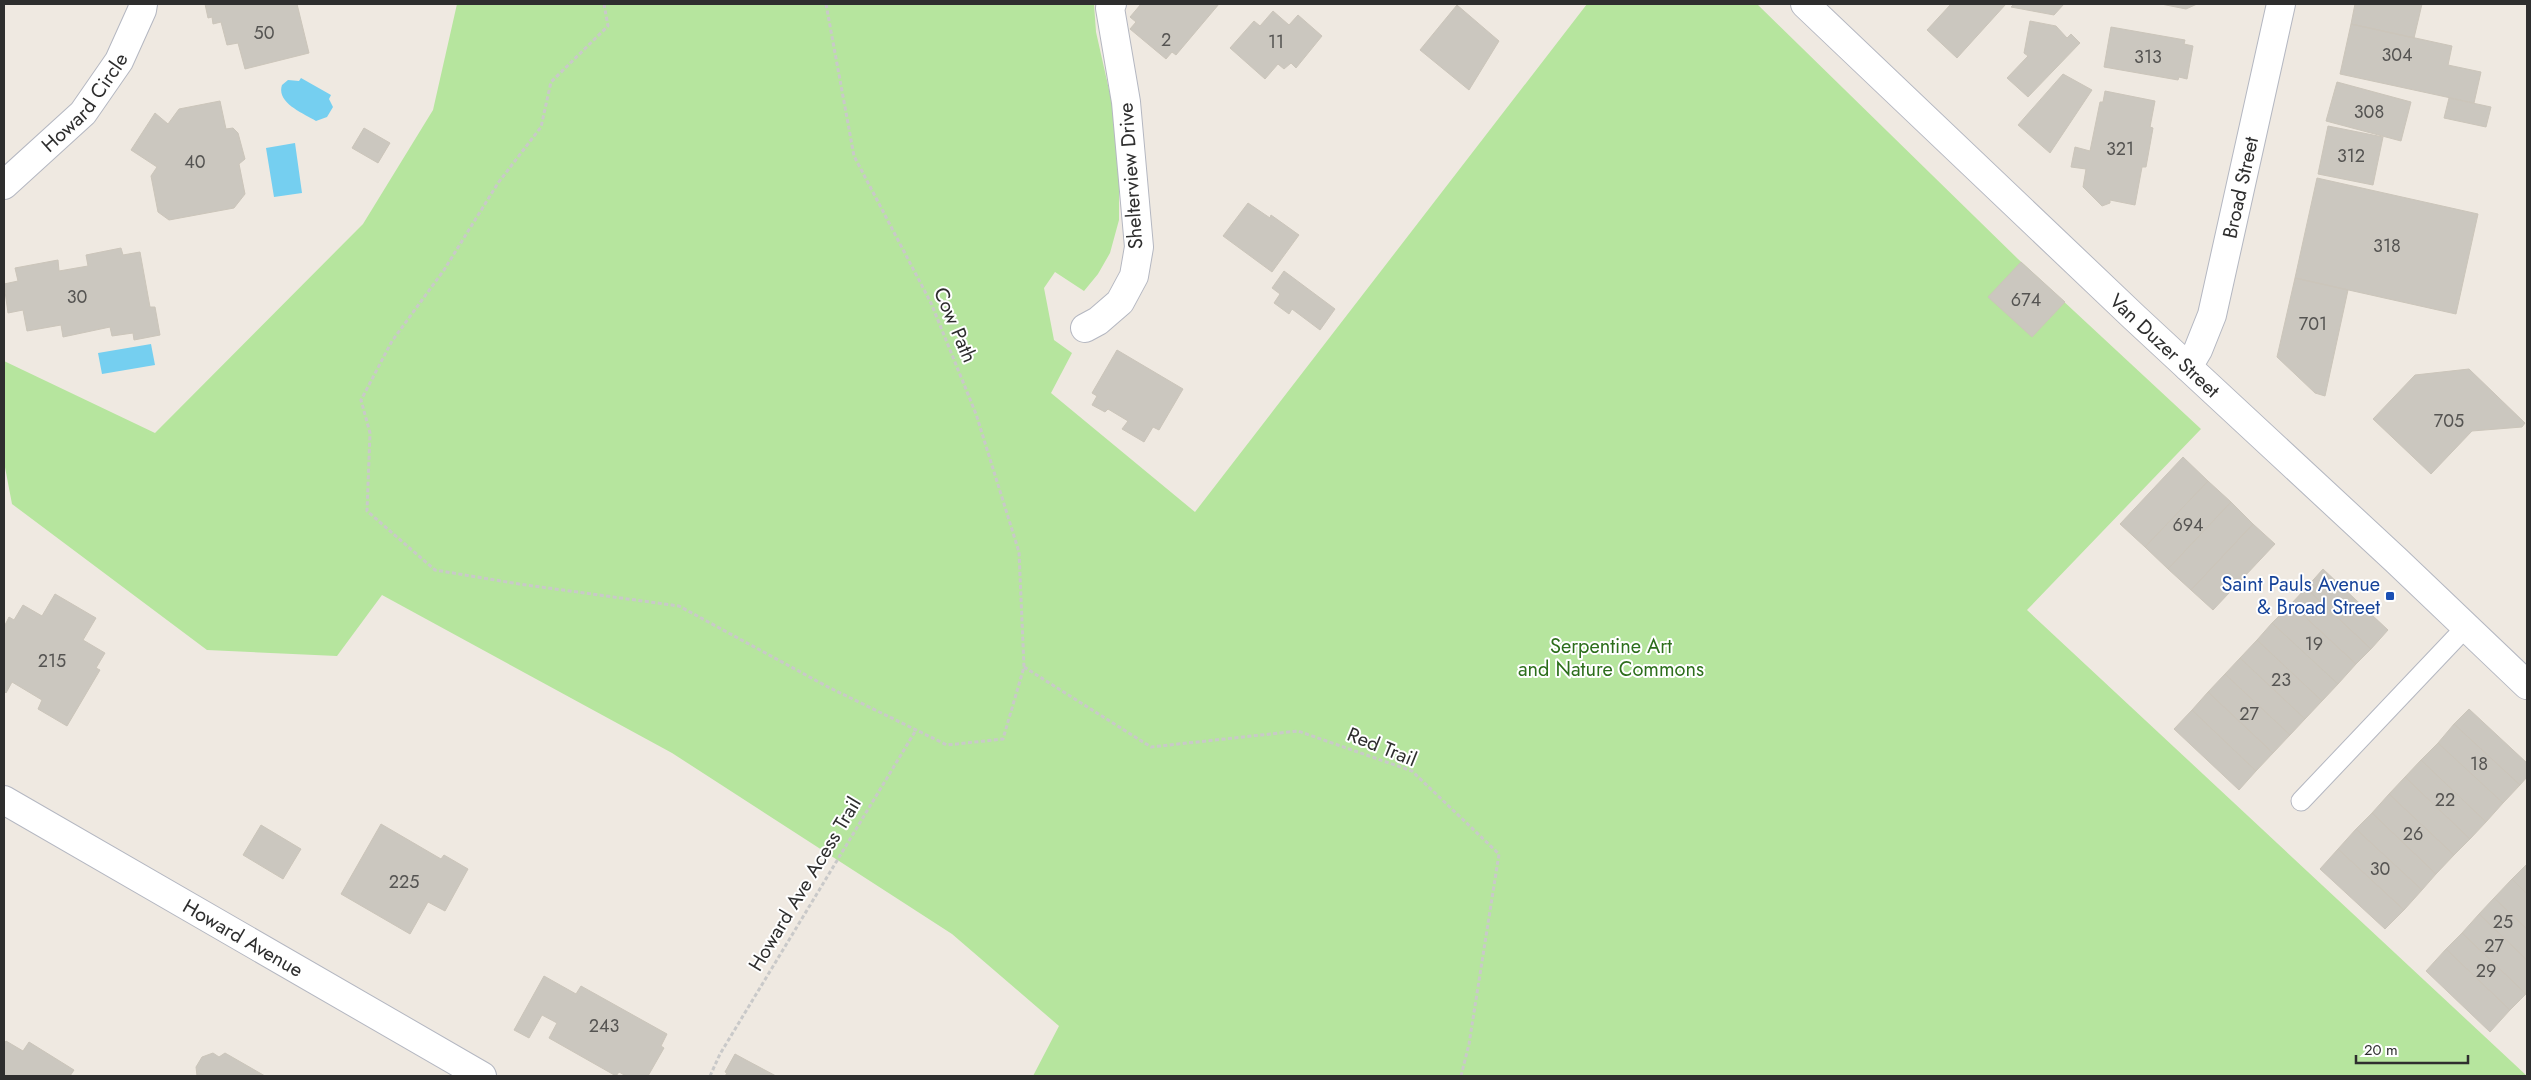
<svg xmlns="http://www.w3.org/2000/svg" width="2531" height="1080" font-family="Jost,sans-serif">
	<rect width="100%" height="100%" fill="#efe9e1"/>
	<path fill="#b6e59e" d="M457,4H1094L1096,32L1112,103L1119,163V220L1110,253L1098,274L1084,291L1055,272L1044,288L1054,340L1072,353L1051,393L1195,512L1587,4H1757L2018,259L2201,429L2027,610L2527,1076H1033L1059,1026L952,934L672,753L382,595L337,656L207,650L12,504L4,462V361L155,433L363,224L433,110Z"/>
	<path fill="#75cff0" d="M301,78L331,95L329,99L333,107L327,117L316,121C303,113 276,103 282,85L288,80L299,81Z
		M295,143L302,193L274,197L266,148Z
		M151,344L155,365L102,374L98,353Z"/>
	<path fill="#cbc7bf" stroke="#cbc5ba" d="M205,4H297L309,53L245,69L238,43L227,45L221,22L213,24L212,17L208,18Z
		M1141,4H1219L1176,55L1172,52L1166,59L1130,29L1136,22L1130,17Z
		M1951,4H2006L1957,58L1927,30Z
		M2014,4H2064L2054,15L2011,7Z
		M2161,4H2197L2186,9Z
		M2355,4H2422L2414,38L2351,24Z
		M1457,5L1499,41L1469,90L1420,50Z
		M1273,11L1289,25L1298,15L1322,36L1296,68L1291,63L1284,69L1278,64L1265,79L1230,48L1254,21L1260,26Z
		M2030,21L2056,26L2067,38L2071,34L2080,43L2028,97L2007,78L2028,56L2024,53Z
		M2351,24L2452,46L2448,65L2481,72L2474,103L2340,74Z
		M2111,27L2185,40L2184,44L2193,46L2187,79L2179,77L2178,80L2104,67Z
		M2063,74L2092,90L2050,153L2018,125Z
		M2337,82L2411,102L2401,141L2326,121Z
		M2105,91L2155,101L2150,127L2153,128L2146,167H2142L2135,205L2110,200V203L2102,206L2083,187L2086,169L2071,167L2075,147L2090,151L2100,102H2103Z
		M2449,98L2491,107L2486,127L2444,118Z
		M220,101L226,129L233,128L238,133L245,159L239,164L245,194L234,208L169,220L158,212L151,176L157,167L131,150L155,113L168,124L179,109Z
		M2328,126L2383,137L2373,185L2318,174Z
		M364,128L390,143L378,163L352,148Z
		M2317,178L2478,214L2456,314L2295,278Z
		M1248,203L1270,218L1271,215L1299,235L1272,272L1223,236Z
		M121,248L123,255L140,252L150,307H155L160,335L134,340L133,333L112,336L110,327L63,337L61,325L27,331L23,310L8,313L4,284L18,281L15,268L58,260L59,271L88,266L86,255Z
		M2021,262L2065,302L2032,337L1988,297Z
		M1284,271L1335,309L1320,330L1292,309L1289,314L1274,303L1280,294L1272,288Z
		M2295,278L2348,290L2325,396L2315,393L2277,357Z
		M1117,350L1183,389L1159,430L1153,427L1144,442L1122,429L1128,421L1108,409L1105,412L1092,405L1097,396L1092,393Z
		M2469,369L2525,423L2522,427L2472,431L2431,474L2373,419L2415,375Z
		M2183,457L2208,481L2145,547L2120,524Z
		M2208,481L2231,502L2168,569L2145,547Z
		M2231,502L2253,524L2191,590L2168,569Z
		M2253,524L2275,544L2213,610L2191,590Z
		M2323,569L2388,630L2371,649L2306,588Z
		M2306,588L2371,649L2356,664L2291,604Z
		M55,594L96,618L83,640L105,653L96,668L100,670L67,726L38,709L42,700L12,682L6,693L4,691V627L9,617L14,620L23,605L42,616Z
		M2291,604L2356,664L2338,684L2272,623Z
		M2272,623L2338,684L2322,701L2257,640Z
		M2257,640L2322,701L2305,719L2240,658Z
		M2240,658L2305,719L2290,735L2225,674Z
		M2225,674L2290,735L2273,753L2208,692Z
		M2208,692L2273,753L2256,771L2192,710Z
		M2469,709L2527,763V777L2520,785L2454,724Z
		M2192,710L2256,771L2239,790L2174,729Z
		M2454,724L2520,785L2503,803L2438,743Z
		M2438,743L2503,803L2486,822L2421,760Z
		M2421,760L2486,822L2470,839L2405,777Z
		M2405,777L2470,839L2454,855L2389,794Z
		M2389,794L2454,855L2436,874L2372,813Z
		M2372,813L2436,874L2422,890L2356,829Z
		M381,824L441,859L444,855L468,869L445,911L428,902L410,934L341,894Z
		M261,825L301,849L283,879L243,855Z
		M2356,829L2422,890L2404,910L2338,849Z
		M2338,849L2404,910L2385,929L2320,869Z
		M2527,864V894L2512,879Z
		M2512,879L2527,894V929L2494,898Z
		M2494,898L2527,929V960L2479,914Z
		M2479,914L2527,960L2526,994L2462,933Z
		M2462,933L2526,994L2510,1010L2446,949Z
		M2446,949L2510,1010L2490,1032L2426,971Z
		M544,976L576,994L581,986L667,1034L661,1046L664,1048L648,1076H626L619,1072L616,1076L549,1038L557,1023L542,1015L529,1038L514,1030Z
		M6,1041L23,1051L29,1042L74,1070L70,1076H4V1044Z
		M213,1053L219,1057L225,1053L265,1076H197L196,1067L202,1057Z
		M735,1054L746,1060L776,1076H725L727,1073L725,1072Z"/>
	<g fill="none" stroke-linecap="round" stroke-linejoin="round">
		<g stroke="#b4b7c1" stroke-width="21">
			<path id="lane" d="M2301,801L2466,627"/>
		</g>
		<g stroke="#b4b7c1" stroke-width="30">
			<g id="street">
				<path id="s1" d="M4,185L83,113L119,61L142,10L143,4"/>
				<path d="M1085,328L1098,321L1120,302L1134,276L1139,247L1126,102L1110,8L1112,4"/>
				<path id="s2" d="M4,800L482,1076"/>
			</g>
		</g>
		<g stroke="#b4b7c1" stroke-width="30">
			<g id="secondary">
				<path id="s3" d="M1805,4L2134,317L2397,561L2527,685"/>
				<path id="s4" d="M2188,367L2198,350L2212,315L2281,4"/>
			</g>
		</g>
		<path stroke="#c9c9c9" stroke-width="3" stroke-dasharray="4 2.5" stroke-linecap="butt" d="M604,4L608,26L551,82L541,127L498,183L444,270L392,341L361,400L370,433L367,511L435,570L519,584L679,606L828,687L947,745L1003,739L1024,667L1019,552L976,414L931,303L854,156L826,4
			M1024,667L1151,747L1298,731L1412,771L1499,854L1469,1044L1461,1076
			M710,1076L720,1054L916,730"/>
		<use href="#lane" stroke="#fff" stroke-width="19"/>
		<use href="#street" stroke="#fff" stroke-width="28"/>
		<use href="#secondary" stroke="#fff" stroke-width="28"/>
	</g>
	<rect fill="#1a4fb4" stroke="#fff" stroke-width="2" x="2385" y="591" width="10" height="10" rx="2.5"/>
	<g text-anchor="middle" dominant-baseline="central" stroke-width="4" stroke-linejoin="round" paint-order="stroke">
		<g font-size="18" fill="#555452">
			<text x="264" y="33">50</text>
			<text x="1166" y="40">2</text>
			<text x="1276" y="42">11</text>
			<text x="2397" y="55">304</text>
			<text x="2148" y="57">313</text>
			<text x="2369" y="112">308</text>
			<text x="2120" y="149">321</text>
			<text x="2351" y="156">312</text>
			<text x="195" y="162">40</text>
			<text x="2387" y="246">318</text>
			<text x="77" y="297">30</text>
			<text x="2026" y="300">674</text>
			<text x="2313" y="324">701</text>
			<text x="2449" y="421">705</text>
			<text x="2188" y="525">694</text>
			<text x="2314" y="644">19</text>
			<text x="52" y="661">215</text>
			<text x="2281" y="680">23</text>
			<text x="2249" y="714">27</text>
			<text x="2479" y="764">18</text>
			<text x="2445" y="800">22</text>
			<text x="2413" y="834">26</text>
			<text x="2380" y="869">30</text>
			<text x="404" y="882">225</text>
			<text x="2503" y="922">25</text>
			<text x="2494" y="946">27</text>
			<text x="2486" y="971">29</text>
			<text x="604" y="1026">243</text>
		</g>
		<g font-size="20" fill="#2e2e2e" stroke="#fff">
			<text stroke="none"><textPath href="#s1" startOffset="116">Howard Circle</textPath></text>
			<text transform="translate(1131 176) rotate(-94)">Shelterview Drive</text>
			<text stroke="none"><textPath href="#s4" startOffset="188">Broad Street</textPath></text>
			<text transform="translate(955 325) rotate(67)">Cow Path</text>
			<text stroke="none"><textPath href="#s3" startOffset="496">Van Duzer Street</textPath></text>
			<text transform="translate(1382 747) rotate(22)">Red Trail</text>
			<text transform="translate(805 884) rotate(-59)">Howard Ave Acess Trail</text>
			<text stroke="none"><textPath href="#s2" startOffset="276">Howard Avenue</textPath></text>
		</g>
		<g font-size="20" fill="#164399" stroke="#fff" text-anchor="end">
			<text x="2380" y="584">Saint Pauls Avenue<tspan x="2380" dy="23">&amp; Broad Street</tspan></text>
		</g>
		<g font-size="20" fill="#2c6e1b" stroke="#fff">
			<text x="1611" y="646">Serpentine Art<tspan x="1611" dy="23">and Nature Commons</tspan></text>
		</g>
	</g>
	<rect width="2531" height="1080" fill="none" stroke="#2e2e2e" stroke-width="10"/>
	<path d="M2356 1055v8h112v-8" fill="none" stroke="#2e2e2e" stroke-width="2.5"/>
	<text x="2364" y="1055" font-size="15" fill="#2e2e2e" stroke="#ffffff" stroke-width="4" paint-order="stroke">20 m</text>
</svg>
